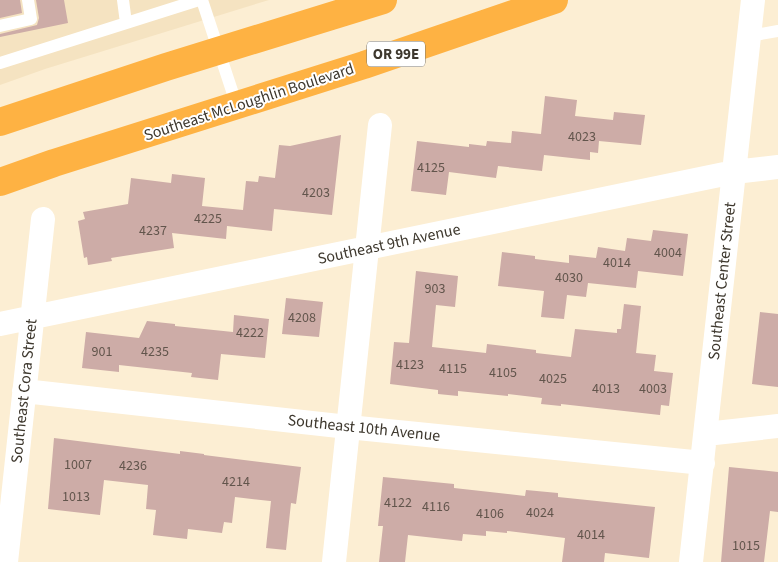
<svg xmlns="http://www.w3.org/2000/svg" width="778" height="562" font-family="'Source Sans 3',sans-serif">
	<rect width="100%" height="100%" fill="#fceed3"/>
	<path fill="#f5e3c1" d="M0,0H269L45,69L0,85Z"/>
	<path fill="#cdaca7" d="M0,0H20L22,13L0,18Z
		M36,0H64L68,23L0,37V34L37,25L39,18Z
		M545,96L577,100L575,116L613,120L614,112L645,115L641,145L599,141L598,153L590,152V160L544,155L542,171L498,166L496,178L449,172L446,195L411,191L417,141L469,147V144L486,146L487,141L511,143L512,131L541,134Z
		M341,135L332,215L274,209L272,231L227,226L226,239L172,233L174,248L111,258L112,261L88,265L87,257L84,258L78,221L85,219L83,212L128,204L131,178L171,183L172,174L205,178L202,206L243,210L246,181L258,182L259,176L275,178L279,145L290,146Z
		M653,230L688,234L683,276L638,271L636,288L588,283L586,297L567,295L564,319L541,317L544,291L498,286L502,252L535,256V259L569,263V255L596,258L598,247L625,251L627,238L651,241Z
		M416,271L458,276L455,307L436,305L432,347L486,353L487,344L536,350V353L571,357L575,329L617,333V329H621L624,304L641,306L636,353L656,355L654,371L673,373L669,406L661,405L660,415L561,404V406L541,404L542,398L508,394V396L458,391V396L438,394V390L390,384L394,342L409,343Z
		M286,298L323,302L319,337L282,334Z
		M760,312L778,314V387L752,384Z
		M234,315L269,319L265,358L221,354L218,380L191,377L192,373L119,365V372L82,368L86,332L139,338L147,321L175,324V326L233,332Z
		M54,438L180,454V451L204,454V455L301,467L296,504L291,503L286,550L266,548L271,501H270L235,497L232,523L224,522L222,533L188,529L187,539L153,535L156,510L146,509L148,485L104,480L100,515L48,509Z
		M729,467L778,472V512L770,511L764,562H721Z
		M383,477L454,484V488L525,496L526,490L558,493V497L655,507L649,558L605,553L604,562H562L565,538L507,531V533L486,531V536L463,534L462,541L408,535L405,562H379L383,526H378Z"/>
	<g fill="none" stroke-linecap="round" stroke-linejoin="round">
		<path stroke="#fff" stroke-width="12" d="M123,0L126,23
			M202,0L237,106
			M0,26L31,19L28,0
			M749,36L778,31
			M0,63L199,0"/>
		<path stroke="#fff" stroke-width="24" d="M0,324L734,172L778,167
			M24,391L348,427L703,463
			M706,434L778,426
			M6,562L43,219
			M334,562L380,125
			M691,562L753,0"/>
		<path stroke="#feb243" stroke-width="28" d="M0,122L166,67L383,0
			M0,182L54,163L364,65L554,0"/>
	</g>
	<g text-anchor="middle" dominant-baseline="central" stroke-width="4" stroke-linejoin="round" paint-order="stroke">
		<g font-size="14" fill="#62554c">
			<text x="582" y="137">4023</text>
			<text x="431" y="168">4125</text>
			<text x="316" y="193">4203</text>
			<text x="208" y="219">4225</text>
			<text x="153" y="231">4237</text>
			<text x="668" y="253">4004</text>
			<text x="617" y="263">4014</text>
			<text x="569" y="278">4030</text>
			<text x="435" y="289">903</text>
			<text x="302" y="318">4208</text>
			<text x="250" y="333">4222</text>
			<text x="102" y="352">901</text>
			<text x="155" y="352">4235</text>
			<text x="410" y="365">4123</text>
			<text x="453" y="369">4115</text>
			<text x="503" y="373">4105</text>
			<text x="553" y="379">4025</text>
			<text x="606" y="389">4013</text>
			<text x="653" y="389">4003</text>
			<text x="78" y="465">1007</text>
			<text x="133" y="466">4236</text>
			<text x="236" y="482">4214</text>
			<text x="76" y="497">1013</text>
			<text x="398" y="503">4122</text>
			<text x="436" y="507">4116</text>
			<text x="540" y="513">4024</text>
			<text x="490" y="514">4106</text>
			<text x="591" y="535">4014</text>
			<text x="746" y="546">1015</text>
		</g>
		<rect fill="#fff" stroke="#78746d" stroke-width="1" x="367" y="41.5" width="58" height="25" rx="4"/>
		<g font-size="15" font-weight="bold" fill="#3e382e">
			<text x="396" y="54">OR 99E</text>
		</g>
		<g font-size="16" fill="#3e382e" stroke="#fff">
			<text transform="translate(249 102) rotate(-18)">Southeast McLoughlin Boulevard</text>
			<text transform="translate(389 244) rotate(-12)">Southeast 9th Avenue</text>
			<text transform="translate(722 281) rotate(-84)">Southeast Center Street</text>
			<text transform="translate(24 391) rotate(-84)">Southeast Cora Street</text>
			<text transform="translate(364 428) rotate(6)">Southeast 10th Avenue</text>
		</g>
	</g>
</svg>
